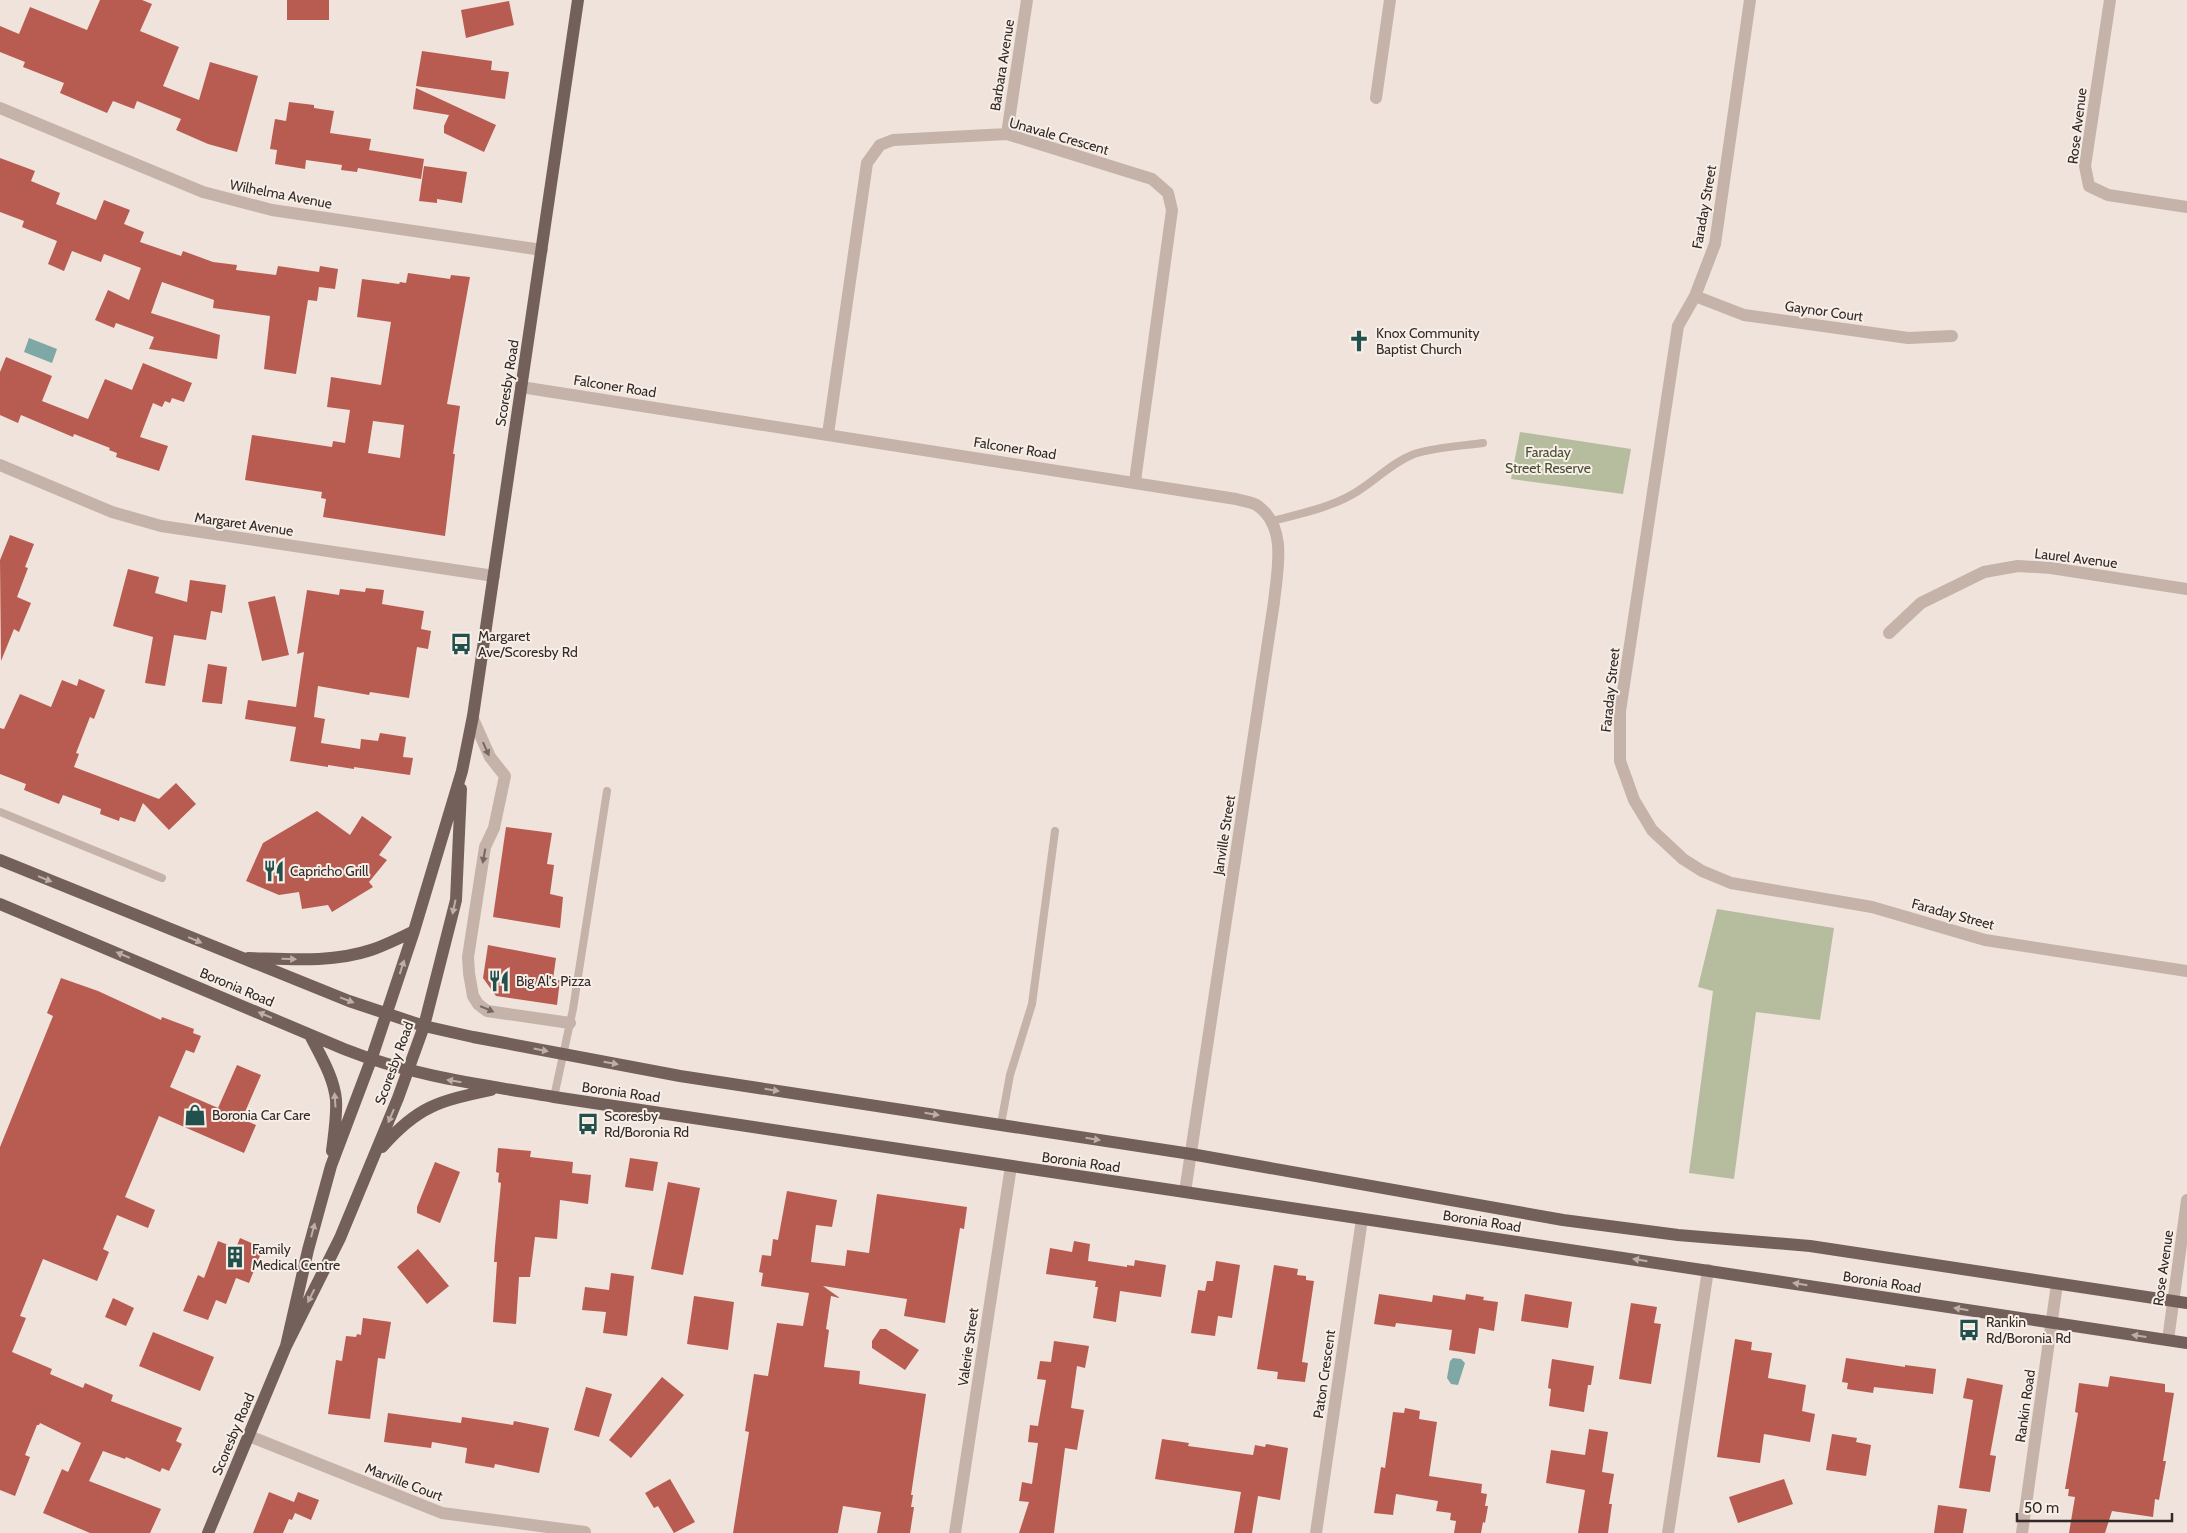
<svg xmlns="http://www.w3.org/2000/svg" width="2187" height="1533" font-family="Cabin,sans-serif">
	<rect width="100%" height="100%" fill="#efe3dc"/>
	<path fill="#b6bc9e" d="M1520,432L1631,449L1623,494L1511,479Z
		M1717,909L1834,928L1820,1020L1756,1012L1734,1179L1689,1173L1713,991L1698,987Z"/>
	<path fill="#7ea8a5" d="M29,338L57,349L52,363L24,352Z
		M1453,1358L1461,1359L1465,1363L1458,1385L1451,1384L1447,1378L1450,1361Z"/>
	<path fill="#b85c51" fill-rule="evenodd" d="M100,0H142L152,4L140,31L179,47L163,86L199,100L210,62L258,76L237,152L208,144L176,130L181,119L137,101L134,109L113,101L107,113L60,93L64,83L23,67L25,62L0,52V26L19,34L30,7L87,30Z
		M287,0H329V20H287Z
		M509,1L514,25L466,38L461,10Z
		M422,51L492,61L491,70L509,72L505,99L416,86Z
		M416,88L496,125L484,152L444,133V126L449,115L413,109Z
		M289,102L314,105V108L334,111L330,133L371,139L369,150L424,159L421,179L358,168L357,172L341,170L342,165L306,160L305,169L275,164L277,150L270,149L275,119L286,121Z
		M0,158L35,171L31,181L60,193L56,204L96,220L104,200L130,210L124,224L144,232L140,242L181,256L183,251L213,262L237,265L236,270L276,275L278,266L319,272L320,266L338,269L335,289L319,287L317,301L308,300L296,374L264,369L270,316L213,308L214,300L162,282L151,313L220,335L217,359L149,349L154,337L116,323L114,328L95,320L108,290L129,300L141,268L104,254L101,262L72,251L64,271L48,264L57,241L22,227L24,221L0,212Z
		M424,166L467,172L462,203L437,199V203L419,201Z
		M408,273L450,279L451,275L470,277L447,404L460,406L453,454H455L445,536L323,517L326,499L321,498L322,492L245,480L252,435L332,447L333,441L345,443L350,410L327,407L331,377L381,385L391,322L357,317L362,279L399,284L400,282L406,283ZM373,421L404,425L400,458L368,453Z
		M6,357L52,376L42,401L88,419L105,379L132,390L143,363L192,383L184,402L172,398L170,403L165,401L162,407L153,403L140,437L168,446L159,471L116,457L117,453L109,450L110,448L74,434L73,437L21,415L18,423L0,415V372Z
		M10,535L34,544L25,567L28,568L17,597L31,603L19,632L14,629L1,661L0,560Z
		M128,569L159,577L155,593L187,602L190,580L226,585L222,613L211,611L206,640L174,635L165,686L145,683L153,637L113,626Z
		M366,588L384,590L382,604L424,611L421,629L431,631L428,649L417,647L409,698L370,692L369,695L318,686L314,717L325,719L321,743L360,749L361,739L378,741L380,733L406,737L403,757L413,758L410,775L354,767V769L328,765V767L290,761L296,727L245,719L248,700L296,707L304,652L297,654L307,590L339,595L340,589L365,592Z
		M275,596L289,655L262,661L248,602Z
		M208,664L227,667L222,704L202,702Z
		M79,679L105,690L94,719L90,717L76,753L79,754L74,767L159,799L176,783L196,804L169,830L143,803L135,822L120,817L119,821L100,814L101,809L63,795L59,804L24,790L26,784L0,774V728L4,729L20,694L51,707L62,680L77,686Z
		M317,811L350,835L362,816L392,837L379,855L387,860L369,882L373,887L332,912L328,905L302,909L299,892L279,895L246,881L263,843Z
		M506,827L552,833L547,864L554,865L550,894L563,897L560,928L493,917Z
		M488,945L556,958L553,979L560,980L557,1005L496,996L483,978Z
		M61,978L98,991L161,1020L162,1017L194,1029L193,1033L201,1036L194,1053L186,1050L170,1087L218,1108L237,1065L261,1075L242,1119L256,1125L244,1153L159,1116L125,1197L155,1210L148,1228L117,1215L103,1249L109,1252L97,1281L43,1259L20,1316L26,1318L12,1352L52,1369L50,1374L83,1388L85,1383L113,1395L111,1401L182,1428L176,1441L182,1444L169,1471L162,1468L160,1472L126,1457L125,1459L103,1451L89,1481L161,1509L150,1533H90L43,1513L62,1469L68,1472L81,1443L40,1423L39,1425H37L25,1455L30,1457L15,1496L0,1490V1147L53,1016L47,1013Z
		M498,1148L531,1151L530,1157L573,1162L572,1173L591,1175L588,1204L560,1200L557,1239L535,1237L530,1277H519L516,1324L493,1322L497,1262H494L495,1246L501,1183L498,1182L499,1173L496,1172Z
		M630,1158L658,1162L653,1191L625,1187Z
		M435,1162L460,1172L440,1223L417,1213V1207Z
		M668,1182L700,1188L683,1275L651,1269Z
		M787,1191L837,1200L832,1227L816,1225L811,1262L845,1266L847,1250L869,1253L877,1194L967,1207L964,1229L960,1228L945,1323L904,1316L907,1299L823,1286L840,1298L831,1296L826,1329L829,1330L824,1367L860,1371L859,1384L926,1394L911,1495H913L911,1507H914L910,1533H877L881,1512L843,1506L838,1533H733L749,1432L745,1431L754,1374L768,1376L777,1323L803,1326L809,1293L761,1286L763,1273L759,1272L762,1255L771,1256L773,1239L778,1240Z
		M240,1238L263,1248L249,1283L236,1278L226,1304L216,1300L208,1320L183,1311L198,1275L204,1278L218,1241L236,1248Z
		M1074,1241L1090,1244L1088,1261L1127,1267V1265L1134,1266L1135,1260L1166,1265L1161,1297L1120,1291L1116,1322L1093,1318L1098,1287H1095L1096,1281L1046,1274L1050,1248L1072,1252Z
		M418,1249L449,1286L427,1304L397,1267Z
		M1216,1261L1240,1265L1232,1318L1218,1316L1215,1336L1191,1333L1198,1290L1205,1291L1207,1281H1213Z
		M1274,1265L1298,1269L1297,1275L1306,1276V1280L1314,1281L1302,1362L1308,1363L1305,1382L1277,1379L1278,1372L1257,1369Z
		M611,1273L634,1276L627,1336L603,1333L606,1312L582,1310L585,1287L609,1290Z
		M1379,1294L1432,1302L1433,1295L1465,1300L1466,1294L1484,1297L1483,1300L1498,1302L1494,1331L1479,1328L1475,1354L1449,1350L1452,1330L1396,1323L1395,1327L1374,1324Z
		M1525,1294L1572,1302L1568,1328L1521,1321Z
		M694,1296L734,1302L728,1350L687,1344Z
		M113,1298L134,1308L126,1326L105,1317Z
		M1631,1303L1657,1307L1654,1323L1661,1324L1651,1384L1619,1379Z
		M363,1318L391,1322L385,1359L378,1358L370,1419L328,1414L336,1360L342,1361L346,1336L356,1337L357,1334L361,1335Z
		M880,1329H886L919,1350L905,1370L872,1348V1341Z
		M153,1332L214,1357L200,1391L139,1366Z
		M1735,1339L1752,1342L1751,1350L1772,1353L1768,1378L1806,1385L1802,1411L1815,1414L1810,1442L1764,1434L1760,1463L1717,1457Z
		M1054,1341L1089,1346L1085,1368L1077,1366L1071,1408L1084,1410L1077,1450L1065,1448L1054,1533H1019L1029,1502L1019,1501L1022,1482L1032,1484L1038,1443L1028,1442L1030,1425L1038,1426L1046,1380L1037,1379L1040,1361L1051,1362Z
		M1846,1358L1905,1367V1365L1936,1369L1933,1394L1874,1387L1873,1393L1847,1389L1848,1383L1842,1382Z
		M1552,1359L1594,1366L1591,1385H1588L1584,1412L1549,1406L1551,1389L1548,1388Z
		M2110,1376L2165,1384V1392L2174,1393L2163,1461H2166L2159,1500L2155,1499L2153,1517L2112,1511L2105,1533H2069L2075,1497L2068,1496L2069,1489H2065L2078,1413L2075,1412L2079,1383L2108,1387Z
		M662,1377L684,1395L631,1458L609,1440Z
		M1967,1378L2003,1385L1990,1455L1996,1456L1990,1492L1959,1488L1973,1400L1963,1398Z
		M586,1387L612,1394L599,1437L574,1430Z
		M1405,1408L1420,1411L1419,1419L1437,1422L1429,1476L1482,1484L1481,1493L1487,1494L1485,1506H1488L1485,1523L1483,1522L1481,1533H1454L1456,1521L1450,1520L1451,1513L1436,1511L1438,1501L1396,1494L1393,1515L1374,1513L1381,1467L1385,1468L1393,1412L1404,1413Z
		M388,1413L461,1423L462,1417L513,1425L514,1421L549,1428L539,1473L495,1464L494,1468L465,1463L467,1448L432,1442L431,1448L384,1442Z
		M1589,1429L1608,1432L1602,1472L1614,1474L1609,1504H1612L1608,1533H1578L1585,1490L1546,1483L1551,1450L1585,1455Z
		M1832,1434L1857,1438L1856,1442L1871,1445L1866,1476L1826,1470Z
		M1162,1439L1189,1443L1188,1446L1253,1455L1255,1445L1265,1447L1266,1444L1288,1448L1280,1500L1258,1496L1252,1533H1234L1241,1492L1155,1479Z
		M670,1479L695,1522L674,1533L658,1506L654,1508L645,1493Z
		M1784,1479L1793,1504L1738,1523L1729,1497Z
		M269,1492L294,1502L298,1492L319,1500L311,1520L295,1513L292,1520L289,1519L283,1533H253Z
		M1938,1505L1967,1509L1963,1533H1934Z"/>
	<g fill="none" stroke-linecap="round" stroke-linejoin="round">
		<path stroke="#c5b2a9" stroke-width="8" d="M1272,521C1299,514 1329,508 1353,494C1374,482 1391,463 1414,454C1436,447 1461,446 1483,443
			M0,812L162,878
			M554,1097L573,1009L607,791
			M1001,1124L1010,1075L1032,1004L1055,831"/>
		<path stroke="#c5b2a9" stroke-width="12" d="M1750,0L1715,244L1695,296L1678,326L1620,711V761L1634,800L1652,830L1683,859L1702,871L1731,883L1872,907L1985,940L2187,971
			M2110,0L2085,166L2089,186L2108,195L2187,207
			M1376,98L1390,0
			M0,108L203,192L272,210L542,250
			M1007,134L1027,0
			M1695,296L1744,315L1908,338L1952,336
			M521,387L1236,499C1243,501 1253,502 1258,506C1288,528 1277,571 1274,602L1185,1192
			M828,434L867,163L880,145L893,140L1007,134L1152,179L1168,193L1172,210L1135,481
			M0,465L112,512L161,526L494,576
			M1889,633L1921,603L1984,572L2018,566L2051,568L2187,589
			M473,719L490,757L505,776L494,828L485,847L468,957L469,973L473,996L478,1004L487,1011L570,1023
			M2168,1340L2187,1200
			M249,1436L442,1513L585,1532
			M955,1533L1011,1166
			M1316,1533L1362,1219
			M1668,1533L1708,1270
			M2022,1533L2057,1284"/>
		<path stroke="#74605b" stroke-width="12" d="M0,860L349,1001L424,1026L473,1037L680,1076L1191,1154L1563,1220L1678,1235L1810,1246L2187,1303
			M0,904L344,1049C411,1076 483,1085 554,1097L2187,1343
			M248,958C288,959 332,963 371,950C386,945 400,938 414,931
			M310,1035C320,1055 334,1077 336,1100C337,1117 334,1134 332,1151
			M382,1147C418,1106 439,1101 491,1090
			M286,1346L308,1250L331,1166L371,1060L414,931L462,771L473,716L578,0
			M208,1533L286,1346L340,1238L398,1098L424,1026L456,900L461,789"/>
	</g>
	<defs><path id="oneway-solid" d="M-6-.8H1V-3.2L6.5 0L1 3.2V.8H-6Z" transform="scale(1.25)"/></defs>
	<g fill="#756762">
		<use href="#oneway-solid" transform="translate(486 749) rotate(66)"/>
		<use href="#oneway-solid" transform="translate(484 856) rotate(100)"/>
		<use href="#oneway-solid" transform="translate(487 1009) rotate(23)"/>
	</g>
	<g fill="#bcaea8">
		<use href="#oneway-solid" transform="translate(45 879) rotate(22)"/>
		<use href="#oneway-solid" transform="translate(454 907) rotate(102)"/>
		<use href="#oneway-solid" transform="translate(195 940) rotate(23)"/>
		<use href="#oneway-solid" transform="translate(123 955) rotate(-157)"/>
		<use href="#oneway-solid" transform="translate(289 959) rotate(1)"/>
		<use href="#oneway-solid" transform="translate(402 967) rotate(-72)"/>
		<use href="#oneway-solid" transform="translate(347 1000) rotate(21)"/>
		<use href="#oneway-solid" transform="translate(265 1015) rotate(-157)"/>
		<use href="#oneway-solid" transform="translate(541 1050) rotate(11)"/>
		<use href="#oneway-solid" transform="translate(611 1063) rotate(10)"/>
		<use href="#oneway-solid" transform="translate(454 1081) rotate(-171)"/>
		<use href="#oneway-solid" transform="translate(772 1090) rotate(9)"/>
		<use href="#oneway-solid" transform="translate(335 1100) rotate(-94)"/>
		<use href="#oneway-solid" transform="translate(932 1114) rotate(9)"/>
		<use href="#oneway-solid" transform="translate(391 1116) rotate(113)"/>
		<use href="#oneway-solid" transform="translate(1093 1139) rotate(9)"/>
		<use href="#oneway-solid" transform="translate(313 1230) rotate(-75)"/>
		<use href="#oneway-solid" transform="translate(1640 1260) rotate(-171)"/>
		<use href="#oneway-solid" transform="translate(1800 1284) rotate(-171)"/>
		<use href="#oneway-solid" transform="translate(311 1296) rotate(117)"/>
		<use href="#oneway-solid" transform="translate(1961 1309) rotate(-171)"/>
		<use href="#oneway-solid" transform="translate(2139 1336) rotate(-172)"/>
	</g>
	<defs>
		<g id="church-bare" transform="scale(1.725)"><path d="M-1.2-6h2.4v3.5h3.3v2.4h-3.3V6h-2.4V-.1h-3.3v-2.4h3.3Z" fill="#22504d" stroke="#f7eee7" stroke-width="2.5" paint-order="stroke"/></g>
		<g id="bus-bare" transform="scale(1.725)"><path d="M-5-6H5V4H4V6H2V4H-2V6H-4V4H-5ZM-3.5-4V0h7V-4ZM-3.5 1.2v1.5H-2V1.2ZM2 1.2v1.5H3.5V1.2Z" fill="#22504d" stroke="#f7eee7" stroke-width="2.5" paint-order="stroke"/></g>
		<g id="restaurant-bare" transform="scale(1.725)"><path d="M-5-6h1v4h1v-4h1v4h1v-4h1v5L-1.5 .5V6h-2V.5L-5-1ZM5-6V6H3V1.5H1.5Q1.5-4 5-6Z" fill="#22504d" stroke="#f7eee7" stroke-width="2.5" paint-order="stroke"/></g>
		<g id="shop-bare" transform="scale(1.725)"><path d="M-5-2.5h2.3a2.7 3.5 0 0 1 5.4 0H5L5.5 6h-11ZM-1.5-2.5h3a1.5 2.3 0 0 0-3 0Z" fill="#22504d" stroke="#f7eee7" stroke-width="2.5" paint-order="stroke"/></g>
		<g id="building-bare" transform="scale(1.725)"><path d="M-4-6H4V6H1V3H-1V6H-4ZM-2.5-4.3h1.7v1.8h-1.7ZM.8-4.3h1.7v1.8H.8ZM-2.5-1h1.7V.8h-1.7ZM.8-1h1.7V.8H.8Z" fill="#22504d" stroke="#f7eee7" stroke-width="2.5" paint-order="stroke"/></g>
	</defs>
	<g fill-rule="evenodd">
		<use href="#church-bare" x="1359" y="341"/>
		<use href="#bus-bare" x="461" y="644"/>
		<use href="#restaurant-bare" x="274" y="871"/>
		<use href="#restaurant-bare" x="499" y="981"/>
		<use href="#shop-bare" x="195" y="1115"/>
		<use href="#bus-bare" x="588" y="1124"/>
		<use href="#building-bare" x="235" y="1257"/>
		<use href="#bus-bare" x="1969" y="1330"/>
	</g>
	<g text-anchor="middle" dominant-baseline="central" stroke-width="4" stroke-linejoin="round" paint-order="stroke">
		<g font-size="14" fill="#332a28" stroke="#f7eee7">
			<text transform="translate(1002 65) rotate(-81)">Barbara Avenue</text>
			<text transform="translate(2077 126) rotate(-83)">Rose Avenue</text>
			<text transform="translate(1059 136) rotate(16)">Unavale Crescent</text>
			<text transform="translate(281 194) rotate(11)">Wilhelma Avenue</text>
			<text transform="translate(1704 207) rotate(-80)">Faraday Street</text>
			<text transform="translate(1824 311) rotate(8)">Gaynor Court</text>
			<text transform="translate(507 383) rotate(-81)">Scoresby Road</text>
			<text transform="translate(615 386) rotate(9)">Falconer Road</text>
			<text transform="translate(1015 448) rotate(9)">Falconer Road</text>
			<text transform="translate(244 524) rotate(8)">Margaret Avenue</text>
			<text transform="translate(2076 558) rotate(7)">Laurel Avenue</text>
			<text transform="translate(1610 690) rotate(-84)">Faraday Street</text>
			<text transform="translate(1224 835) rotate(-81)">Janville Street</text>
			<text transform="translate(1953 914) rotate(15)">Faraday Street</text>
			<text transform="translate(237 987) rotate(23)">Boronia Road</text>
			<text transform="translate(394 1063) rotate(-70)">Scoresby Road</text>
			<text transform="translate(621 1092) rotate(8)">Boronia Road</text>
			<text transform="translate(1081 1162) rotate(8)">Boronia Road</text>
			<text transform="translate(1482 1221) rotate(9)">Boronia Road</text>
			<text transform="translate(2163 1268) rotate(-82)">Rose Avenue</text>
			<text transform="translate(1882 1282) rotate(9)">Boronia Road</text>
			<text transform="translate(968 1347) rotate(-82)">Valerie Street</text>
			<text transform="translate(1324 1374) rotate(-82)">Paton Crescent</text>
			<text transform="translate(2025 1406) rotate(-82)">Rankin Road</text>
			<text transform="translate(233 1434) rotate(-67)">Scoresby Road</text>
			<text transform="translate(404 1482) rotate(21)">Marville Court</text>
		</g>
		<g font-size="14" fill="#332a28" stroke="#f7eee7" text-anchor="start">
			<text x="1376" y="333">Knox Community<tspan x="1376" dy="16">Baptist Church</tspan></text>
			<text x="478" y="636">Margaret<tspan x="478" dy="16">Ave/Scoresby Rd</tspan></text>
			<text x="290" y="871">Capricho Grill</text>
			<text x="516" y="981">Big Al's Pizza</text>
			<text x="212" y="1115">Boronia Car Care</text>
			<text x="604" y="1116">Scoresby<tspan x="604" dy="16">Rd/Boronia Rd</tspan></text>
			<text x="252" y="1249">Family<tspan x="252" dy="16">Medical Centre</tspan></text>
			<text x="1986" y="1322">Rankin<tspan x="1986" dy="16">Rd/Boronia Rd</tspan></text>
		</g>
		<g font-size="14" fill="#474f2f" stroke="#f7eee7">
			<text x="1548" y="452">Faraday<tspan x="1548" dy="16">Street Reserve</tspan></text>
		</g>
	</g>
	<path d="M2017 1513v8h155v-8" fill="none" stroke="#332a28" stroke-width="2.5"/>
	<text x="2024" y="1513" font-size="15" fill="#332a28" stroke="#f7eee7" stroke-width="4" paint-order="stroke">50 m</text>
</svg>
